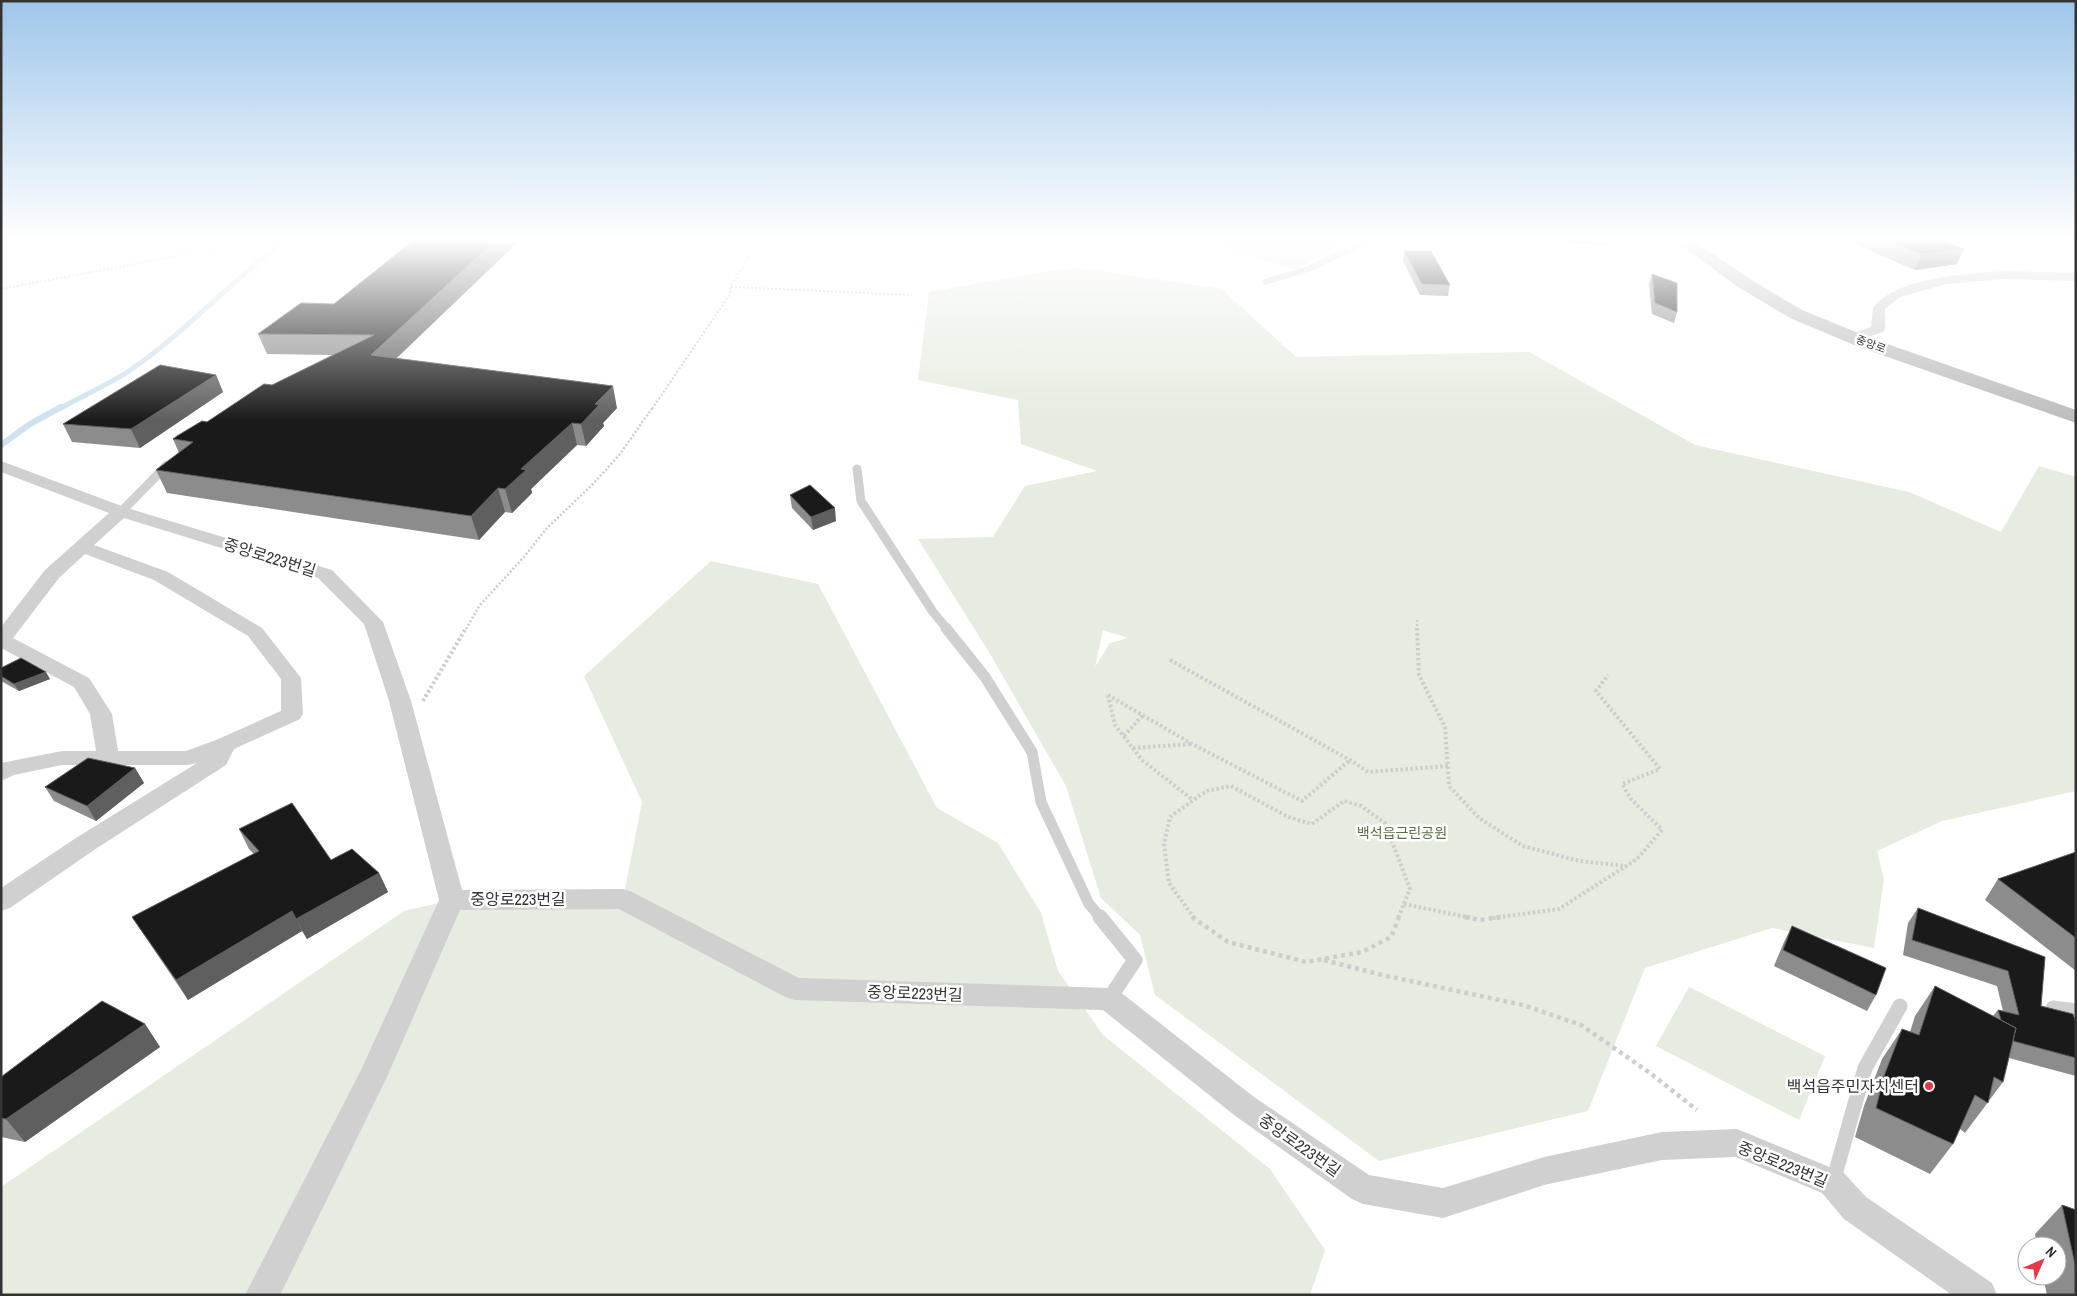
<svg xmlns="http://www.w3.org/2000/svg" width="2077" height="1296" font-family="'Archivo Narrow','Noto Sans KR',sans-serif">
	<rect width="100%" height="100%" fill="#fff"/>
	<path fill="#e6ecdf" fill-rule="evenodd" d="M1203,240H1353L1294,270Z
		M1079,268L1223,289L1230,297L1296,357L1529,352L1695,445L1909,492L2001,532L2039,466L2076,477V791L1942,821L1877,851L1884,879L1874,948L1772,928L1645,968L1588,1111L1379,1161L1155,995L1140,935L1101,898L1066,786L989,652L918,539L993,537L1025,486L1097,471L1021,444L1018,400L918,380L929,292L1062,269ZM1103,630L1128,638L1110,643L1095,667Z
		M711,561L818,584L937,808L998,843L1041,913L1058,971L1103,1035L1270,1169L1325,1250L1310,1295H1V1187L404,911L452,900L623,899L642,802L584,676Z
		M1689,987L1825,1056L1799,1120L1656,1046Z"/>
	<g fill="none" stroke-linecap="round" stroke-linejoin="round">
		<path stroke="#cfe2ee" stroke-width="5" d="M59,409C82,396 108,385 129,371C185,333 231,281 285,240"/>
		<path stroke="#cfe2ee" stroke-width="6" d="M1,445L30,424L61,407"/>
		<path stroke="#cdcdcd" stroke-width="2" stroke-dasharray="2 2" stroke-linecap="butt" d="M731,287L912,295
			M1,289L246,243
			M652,409L730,294L731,285L760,240"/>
		<path stroke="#cdcdcd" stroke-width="2.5" stroke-dasharray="2 2" stroke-linecap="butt" d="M1417,620V629
			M466,629L480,605L524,557L547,528L594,483L620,454L653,407"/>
		<path stroke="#cdcdcd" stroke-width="4" stroke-dasharray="2.5 2.5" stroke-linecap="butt" d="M1417,628L1419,675L1445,727L1449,786L1479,818L1523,846L1580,861L1626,866
			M1170,660L1350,760L1368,772L1448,766
			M1108,695L1192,744L1302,801L1350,760
			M1108,695L1115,725L1142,760L1193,800
			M423,701L466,628
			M1124,736L1143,715
			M1133,748L1191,744
			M1404,904L1471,918
			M1194,918L1169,883L1164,844L1170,817L1206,791L1231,786L1288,817L1312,824L1344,801L1361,806L1385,823L1410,889L1398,918
			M1493,918L1559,909L1637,859L1662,830L1631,799L1622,784L1660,769L1596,691L1608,675"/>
		<path stroke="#cdcdcd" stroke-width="4.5" stroke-dasharray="4 4" stroke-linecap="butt" d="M1192,917L1228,942L1306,962L1362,952L1391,937L1399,917
			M1465,917L1480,920L1502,917
			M1324,960L1382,975L1523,1005L1581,1025L1650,1073L1697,1110"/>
		<path stroke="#d0d0d0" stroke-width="6" d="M1265,282L1308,269L1370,240"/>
		<path stroke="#d0d0d0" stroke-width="9" d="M857,469L861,501L933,612L947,629
			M121,512L167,465"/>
		<path stroke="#d0d0d0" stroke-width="11" d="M946,628L985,677L1032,752L1041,802L1089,904L1101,918"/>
		<path stroke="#d0d0d0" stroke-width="15" d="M1100,917L1135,960L1109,999
			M2053,1008L2076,1011
			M1833,1182L1865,1068L1900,1006"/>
		<path fill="#d0d0d0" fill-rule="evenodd" d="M2004,271L2076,273V281L2004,279L1946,284L1900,297L1885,309V329L1883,332L1853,342L1846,338L1848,335L1871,327L1873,308C1896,277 1967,274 2004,271Z
			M1,461L127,508L332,570L383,622L411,701L462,890L623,889L632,892L799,978L1109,988L1119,991L1254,1097L1369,1175L1443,1188L1544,1157L1662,1132L1737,1129L1844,1173L1866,1197L1992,1283L1997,1295H1952L1844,1219L1822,1193L1736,1157L1662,1160L1544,1185L1443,1218L1363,1204L1352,1199L1234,1115L1103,1010L795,1000L785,997L619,909L460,910L387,1077L280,1295H245L361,1070L439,900L389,701L364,624L318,578L124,518L94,545L168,572L262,628L301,678L303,714L300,719L234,749L226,765L94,850L10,908L1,911V888L76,838L197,763L188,765H62L14,775L1,781V763L62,751H96L90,714L74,687L1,648V627L45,570L109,513L1,472ZM85,554L154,580L248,636L281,679V711L216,740L186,751H118L112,714L89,678L13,638L59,578Z"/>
		<path fill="#bdbdbd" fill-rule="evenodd" d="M1674,240H1692L1750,279L1802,310L1873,339L2076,410V423L1859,347L1790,318L1738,287Z"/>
	</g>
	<path fill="#8c8c8c" d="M414,240H520L396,358L617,408L603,423L604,426L586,446L577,445L531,489L532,493L512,513L505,512L479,540L167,493L156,470L179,453L173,439L207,422L272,385L333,355L267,354L258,334L334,304Z
		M1562,240H1609L1608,245L1564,243Z
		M1845,240H1941L1957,264L1915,270Z
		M1404,251L1450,285L1448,296L1420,295L1403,261Z
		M1652,274L1677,312L1674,323L1652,314L1649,284Z
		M216,375L223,392L140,448L72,442L63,424Z
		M790,495L836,521L813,530L792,508Z
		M1,668L50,679L19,691L1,681Z
		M135,768L144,783L96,821L54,801L45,787Z
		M239,829L331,860L379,873L388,892L307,939L302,931L188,1000L132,917L254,854L249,849Z
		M2076,852V971L1985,900L1998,879Z
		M1918,908L2045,957L2041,1006L2076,1023V1076L2009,1058L2003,1082L1965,1133L1960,1129L1953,1144L1930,1174L1855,1137L1864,1106L1882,1059L1902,1029L1910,1032L1915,1016L1935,986L1993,1016L1998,1010L2003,1011L1997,986L1903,955L1908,923Z
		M1792,926L1876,995L1867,1011L1774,966L1784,942Z
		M145,1024L160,1047L25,1142L1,1137V1077Z
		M2062,1205L2076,1210V1295H2047L2043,1276H2057V1246H2037L2035,1234Z"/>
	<path fill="#5f5f5f" d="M496,240H520L378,376L371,355Z
		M1964,249L1957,264L1915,270L1922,254Z
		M216,375L223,392L140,448L131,429Z
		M613,386L617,408L603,423L604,426L586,446L581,424L595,404Z
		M572,423L577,445L531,489L532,493L512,513L505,489L521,469Z
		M498,488L505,512L479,540L471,516Z
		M835,508L836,521L813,530L811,517Z
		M46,672L50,679L19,691L14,684Z
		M135,768L144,783L96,821L87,806Z
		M379,873L388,892L307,939L296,919Z
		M292,911L302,931L188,1000L176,980Z
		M145,1024L160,1047L25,1142L6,1119Z"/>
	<path fill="#1a1a1a" stroke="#5f5f5f" d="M414,240H496L371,355L613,386L595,404L599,405L581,424L572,423L521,469L526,470L505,489L498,488L471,516L156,470L193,442L173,439L177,436L202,421L207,422L264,384L272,385L374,335L258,334L301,303L334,304Z
		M1887,240H1941L1964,249L1922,254Z
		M1404,251H1431L1450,285L1422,284Z
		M1652,274L1677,283V312L1655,303Z
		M160,365L216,375L131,429L63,424Z
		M810,485L835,508L811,517L790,495Z
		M21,658L46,672L14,684L1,676V668Z
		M88,758L135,768L87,806L45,787Z
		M292,803L331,860L352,849L379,873L296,919L292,911L176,980L132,917L259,851L239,829Z
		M2076,852V938L1998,879Z
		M1918,908L2045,957L2041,1006L2073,1014L2076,1023V1058L2013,1041L2016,1028L2001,1020L1998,1010L2019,1015L2008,971L1912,940Z
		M1792,926L1886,968L1876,995L1783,950Z
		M1935,986L2016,1028L2003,1082L1994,1077L1988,1103L1975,1095L1953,1144L1876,1108L1884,1076L1902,1029L1919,1035Z
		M102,1001L145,1024L6,1119L1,1118V1077Z
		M2062,1205L2076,1210V1269Z"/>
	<linearGradient id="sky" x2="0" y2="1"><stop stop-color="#9ec6ea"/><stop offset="0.57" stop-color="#fff"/><stop offset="1" stop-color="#fff" stop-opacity="0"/></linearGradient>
	<rect width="2077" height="421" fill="url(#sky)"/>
	<circle fill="#e63946" stroke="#fff" stroke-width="2" cx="1929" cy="1086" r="5"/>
	<g text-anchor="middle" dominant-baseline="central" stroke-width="5" stroke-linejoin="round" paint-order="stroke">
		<g font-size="11" fill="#333" stroke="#fff">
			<text transform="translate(1871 344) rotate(20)">중앙로</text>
		</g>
		<g font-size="14" fill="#56703f" stroke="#fff">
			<text x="1402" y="833">백석읍근린공원</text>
		</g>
		<g font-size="16" fill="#333" stroke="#fff">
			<text transform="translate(270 557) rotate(17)">중앙로223번길</text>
			<text x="518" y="899">중앙로223번길</text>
			<text transform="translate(915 993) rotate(2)">중앙로223번길</text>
			<text transform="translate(1300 1145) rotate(35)">중앙로223번길</text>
			<text transform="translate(1783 1164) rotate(22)">중앙로223번길</text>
		</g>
		<g font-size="16" fill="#333" stroke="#fff" text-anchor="end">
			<text x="1919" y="1086">백석읍주민자치센터</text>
		</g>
	</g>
	<rect width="2077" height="1296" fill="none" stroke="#333333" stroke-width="5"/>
	<g transform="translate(2042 1261) rotate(45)"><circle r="24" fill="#ffffff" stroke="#adadad"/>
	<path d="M0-4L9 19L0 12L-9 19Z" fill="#e63946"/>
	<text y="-8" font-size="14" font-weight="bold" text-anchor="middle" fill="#333333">N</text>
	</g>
</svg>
